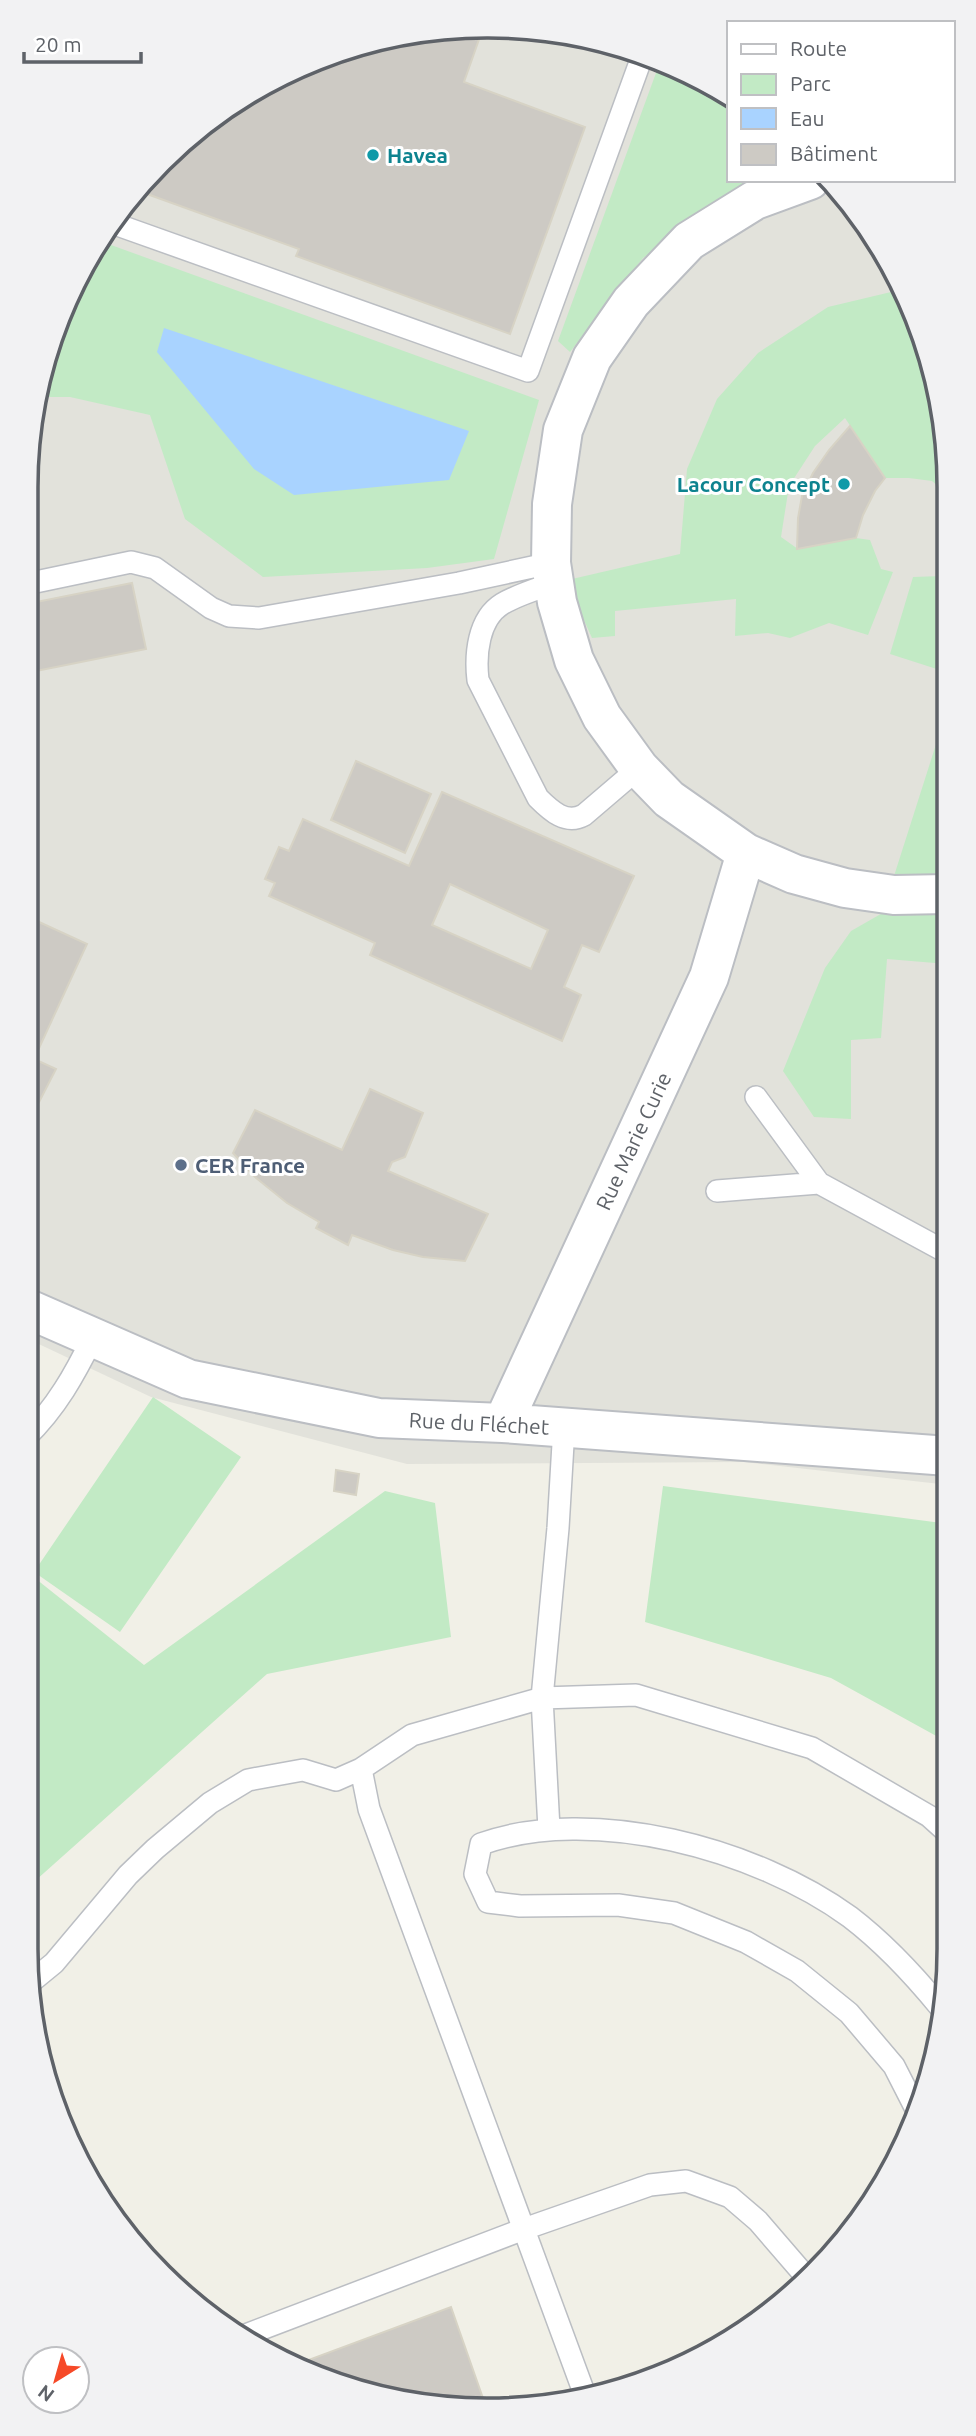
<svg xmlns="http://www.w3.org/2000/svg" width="976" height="2436" font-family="Ubuntu,sans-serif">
	<rect width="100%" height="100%" fill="#f1f0e7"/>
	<path fill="#e2e2db" d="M457,27L548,30L636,51L729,96V180H831L902,284L946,427L949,1485L744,1462L407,1464L151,1397L26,1338V488L51,340L88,257L141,184L207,122L283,74Z"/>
	<path fill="#c2eac5" d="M660,62L729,96V180H772L707,215L643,258L570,352L558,341Z
		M100,241L539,400L494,559L427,568L263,577L185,519L150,415L70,397H41L51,340L88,257Z
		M897,276L902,284L946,427V493L932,481L909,478H885L845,418L815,446L789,486L781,537L798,549L856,538L870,540L881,569L893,572L868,635L829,623L790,638L768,633L735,636L736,599L615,611V636L592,638L574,598L572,579L680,554L687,469L717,399L758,353L828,307L891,292Z
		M946,573V672L890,654L913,577L942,576Z
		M946,713L947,878L894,876Z
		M947,906V964L887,959L881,1038L851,1040V1119L814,1117L783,1071L825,968L851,931L886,911Z
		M153,1397L241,1457L120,1632L34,1572Z
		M663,1486L949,1524V1743L831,1678L645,1622Z
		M385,1491L435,1503L451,1637L267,1674L26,1889V1571L144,1665Z"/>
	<path fill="#a9d3ff" d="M164,328L469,431L449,480L294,495L254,469L157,352Z"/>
	<path fill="#cdcac4" stroke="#d7d3c5" stroke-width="2" fill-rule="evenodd" d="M457,27L483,28L464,82L585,127L510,334L296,256L299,249L136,190L207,122L283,74L368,42Z
		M850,426L885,478L875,491L863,515L856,538L797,549L798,518L802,496L813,473L829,450Z
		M132,583L146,649L26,673V604Z
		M356,761L431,794L405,853L331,820Z
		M442,792L634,876L599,952L582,945L564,987L581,995L562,1041L370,955L375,943L269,896L275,883L265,879L279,847L289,851L303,819L409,866ZM450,884L548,930L531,969L432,925Z
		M26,916L87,944L34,1059L56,1069L35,1110L26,1106Z
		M370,1089L423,1113L405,1157L392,1162L388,1171L488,1214L465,1261L423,1257L393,1250L352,1235L348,1245L316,1228L319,1222L287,1203L255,1177L233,1153L255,1110L342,1150Z
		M336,1470L359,1474L356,1495L334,1491Z
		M451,2307L485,2404L427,2406L340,2385L295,2365Z"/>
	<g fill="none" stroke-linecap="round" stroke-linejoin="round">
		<g stroke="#bbbec3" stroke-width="24">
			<path id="lane" d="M112,223L528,371L643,54
				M554,583C537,589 517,595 502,604C478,619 475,655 478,680L538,798C551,811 566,825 584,815L639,768
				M26,584L131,562L155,568L211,608L229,616L259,618L459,583L551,563
				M819,1183L948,1253
				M717,1191L819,1183L756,1097
				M26,1437C56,1408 75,1374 93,1337
				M361,1769L412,1735L542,1698L636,1695L812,1748L929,1816L949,1834
				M549,1829L542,1698L558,1528L564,1427
				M32,1981L54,1963L128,1875L155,1849L210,1803L248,1780L303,1770L336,1780L361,1769L369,1809L586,2398
				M917,2111L894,2066L849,2013L797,1971L746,1942L674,1913L618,1905L520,1906L488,1902L475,1874L481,1844C592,1804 757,1849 850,1917C884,1943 913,1974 940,2007
				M243,2336L524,2229L650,2185L686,2181L730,2197L758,2221L808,2279"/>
		</g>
		<g stroke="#bbbec3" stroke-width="42">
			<path id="street" d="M810,180L755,200L689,241L631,302L592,358L563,430L552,504L551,563L557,602L574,660L602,717L639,768L669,799L746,853L794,874L845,888L894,895L947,894
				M26,1308L188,1379L379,1418L503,1423L948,1456
				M503,1423L709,977L746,853"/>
		</g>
		<use href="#lane" stroke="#fff" stroke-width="21"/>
		<use href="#street" stroke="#fff" stroke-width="38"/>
	</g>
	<g fill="#0f9aa8" stroke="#fff" stroke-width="2.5">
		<circle cx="373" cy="155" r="7"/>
		<circle cx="844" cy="484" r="7"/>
	</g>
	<circle fill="#5c6f8a" stroke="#fff" stroke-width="2.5" cx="181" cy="1165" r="7"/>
	<g text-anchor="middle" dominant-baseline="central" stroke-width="6" stroke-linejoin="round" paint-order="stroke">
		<g font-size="21" font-weight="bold" fill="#0d838f" stroke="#fff" text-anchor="start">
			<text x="387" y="155">Havea</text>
			<text x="830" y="484" text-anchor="end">Lacour Concept</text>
		</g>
		<g font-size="21" fill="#5e6268" stroke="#fff">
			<text transform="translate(633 1141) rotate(-65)">Rue Marie Curie</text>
			<text transform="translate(479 1423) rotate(3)">Rue du Fléchet</text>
		</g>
		<g font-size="21" font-weight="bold" fill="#4e5e75" stroke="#fff" text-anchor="start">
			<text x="195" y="1165">CER France</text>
		</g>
	</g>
	<path d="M0 0H976V2436H0ZM487 38H488A449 449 0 0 1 937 487V1949A449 449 0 0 1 488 2398H487A449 449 0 0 1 38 1949V487A449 449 0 0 1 487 38Z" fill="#f2f2f3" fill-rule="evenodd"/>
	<path fill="none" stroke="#5e6268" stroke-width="3.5" d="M487 38H488A449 449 0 0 1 937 487V1949A449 449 0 0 1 488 2398H487A449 449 0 0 1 38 1949V487A449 449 0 0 1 487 38Z"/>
	<rect x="727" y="21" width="228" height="161" fill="#ffffff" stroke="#bfc0c3" stroke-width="2"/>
	<rect x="741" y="44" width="35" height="10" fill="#ffffff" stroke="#bfc0c3" stroke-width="2"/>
	<text x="790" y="56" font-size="21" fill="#5e6268">Route</text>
	<rect x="741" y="74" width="35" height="21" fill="#c2eac5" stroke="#bfc0c3" stroke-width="2"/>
	<text x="790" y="91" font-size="21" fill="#5e6268">Parc</text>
	<rect x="741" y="108" width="35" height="21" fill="#a9d3ff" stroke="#bfc0c3" stroke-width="2"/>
	<text x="790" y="126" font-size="21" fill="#5e6268">Eau</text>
	<rect x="741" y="144" width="35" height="21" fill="#cdcac4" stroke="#bfc0c3" stroke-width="2"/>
	<text x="790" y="161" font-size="21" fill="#5e6268">Bâtiment</text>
	<g transform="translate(56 2380) rotate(217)"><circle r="33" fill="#ffffff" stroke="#bfc0c3" stroke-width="2"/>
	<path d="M0-5L12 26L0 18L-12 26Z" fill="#f64928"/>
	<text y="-10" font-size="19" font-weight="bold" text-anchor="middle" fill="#5e6268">N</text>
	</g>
	<path d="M24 52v10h117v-10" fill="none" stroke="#5e6268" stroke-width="3.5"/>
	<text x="35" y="52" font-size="21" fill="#5e6268" stroke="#ffffff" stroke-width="5" paint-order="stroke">20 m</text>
</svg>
